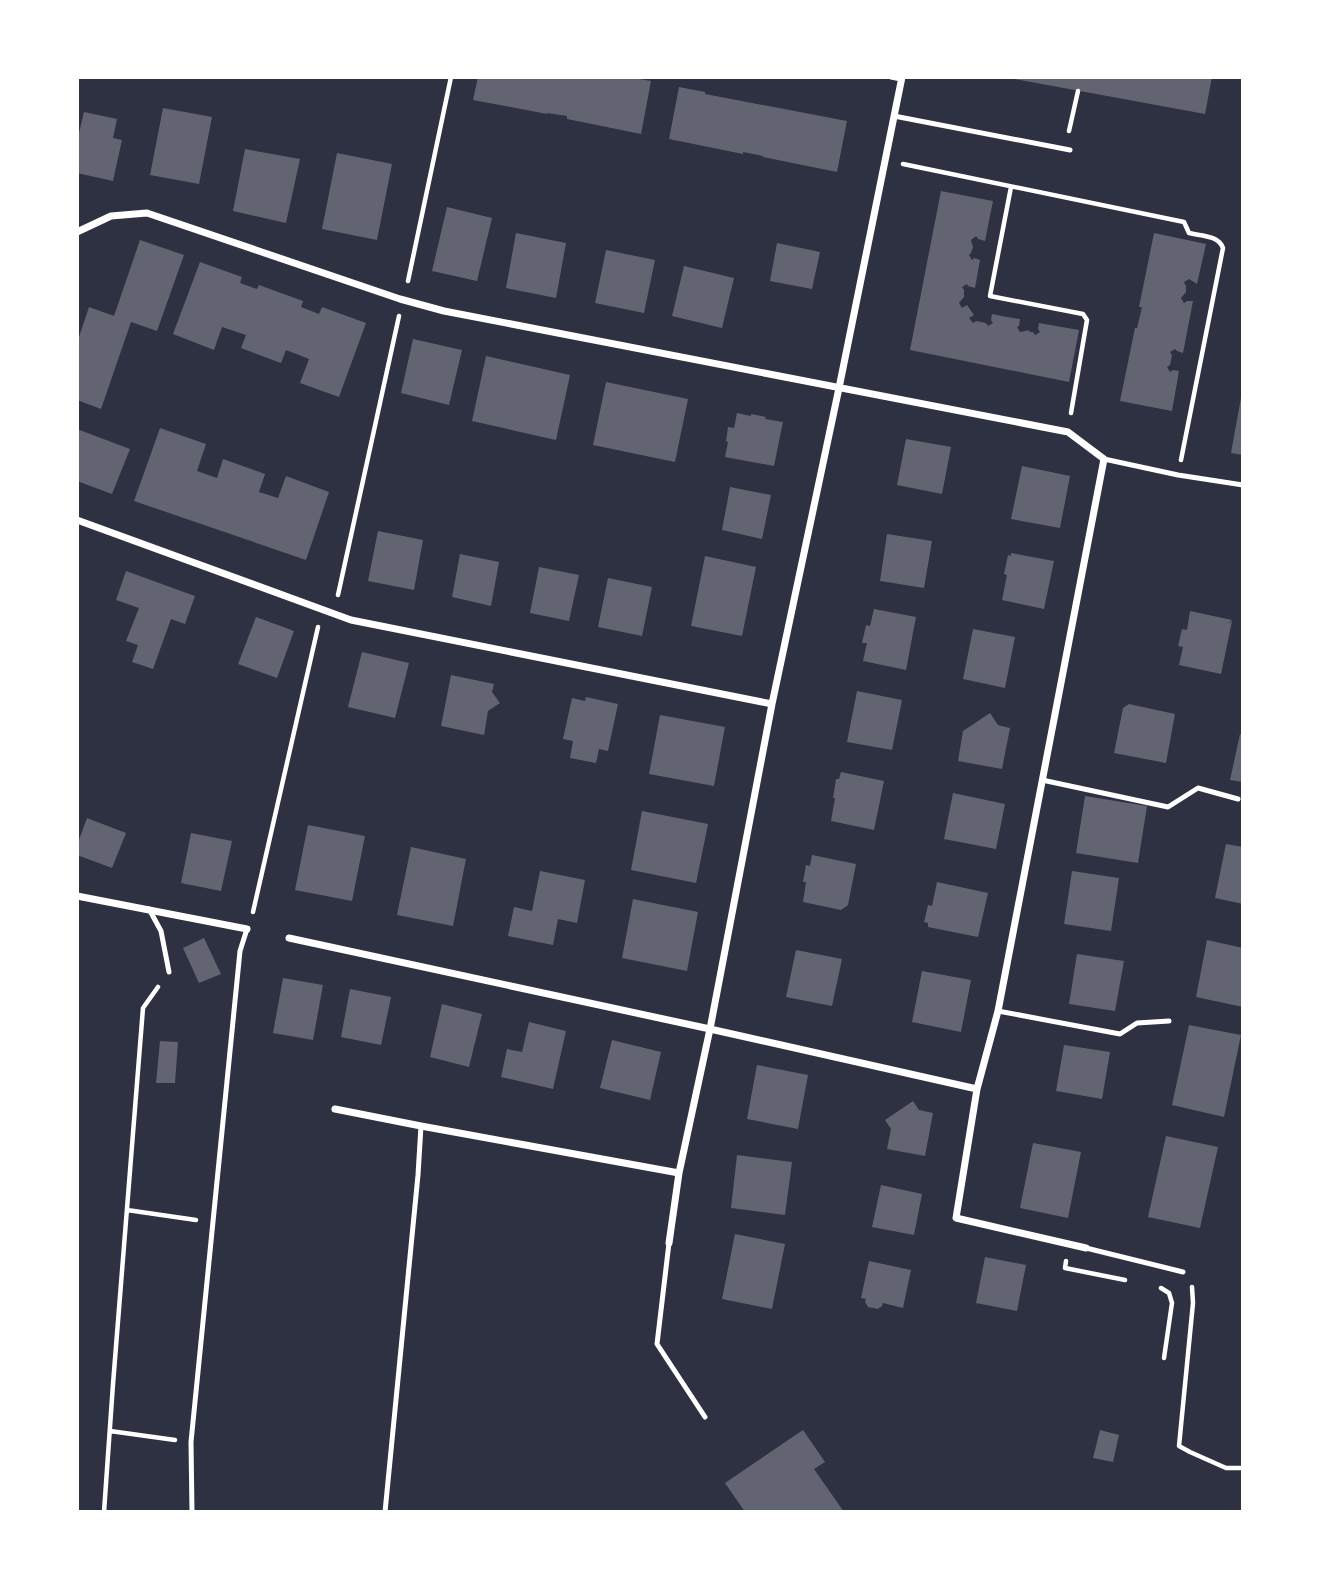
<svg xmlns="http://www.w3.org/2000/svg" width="1320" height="1589" font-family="Georgia,serif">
	<rect width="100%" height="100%" fill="#2d3142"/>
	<path fill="#626471" d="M478,77H628L651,81L641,134L567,119V116L547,113V114L473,100Z
		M1009,77H1212L1205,114L1009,78Z
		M679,87L705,92V94L847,121L837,172L763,157V156L743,152V154L669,139Z
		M163,108L212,117L199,184L150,175Z
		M84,112L117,119L113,138L122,140L113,181L77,173V141Z
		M245,149L300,159L286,223L233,211Z
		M337,153L392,164L377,240L322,229Z
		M941,191L993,201L985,241L978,239L976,236L971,240L973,247L971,253L969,255L972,260L974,258L980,260L975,288L968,286L967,284L962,287L964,290V297L959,303L962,308L967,305L974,315L969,318L973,323L976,321L986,323L988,326L993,323L991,320L992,314L1007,317L1020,319L1019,326L1017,327L1020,332L1030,330L1029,332H1033L1035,335L1040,332L1038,329L1039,323L1079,330L1069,382L910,350Z
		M447,207L492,218L477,281L432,271Z
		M516,233L566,243L556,298L506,288Z
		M1154,233L1206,244L1197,284L1189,279L1184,282L1186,286V292L1181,298L1184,303L1187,301H1193L1183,353L1177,351L1175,349L1170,352L1172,355L1170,365L1167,367L1170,372L1173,370L1179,371L1172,411L1120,401L1135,328H1137L1142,307H1139Z
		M140,240L184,255L157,331L131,322L101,409L77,400V343L89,307L114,316Z
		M777,243L820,252L812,289L770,281Z
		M606,250L655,260L644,313L595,303Z
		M200,262L242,277L240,283L257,289L259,285L303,301L301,307L319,314L322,307L366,323L339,397L300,383L309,359L286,350L281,363L241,348L246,335L222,327L214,350L173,334Z
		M684,266L734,278L722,328L672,316Z
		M413,339L462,350L449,405L401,393Z
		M486,356L570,375L556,440L472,421Z
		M606,382L688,399L675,462L593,445Z
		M1242,392H1243V455L1231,453Z
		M737,413L751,416V414L766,417L765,419L783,422L774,466L725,457L728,442L726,441L728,427L734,428Z
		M160,428L206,444L197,471L217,478L223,459L265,474L259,492L278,498L286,476L329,492L306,560L134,501Z
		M77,429L130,449L112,494L77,481Z
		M906,439L951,447L942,494L897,485Z
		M1022,466L1070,476L1060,528L1011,519Z
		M730,487L771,495L762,539L722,530Z
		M378,531L423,540L414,590L368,581Z
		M887,534L932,541L924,588L880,581Z
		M1011,553L1054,561L1044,609L1002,600L1007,575L1004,574L1008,555L1011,556Z
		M460,554L499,562L491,606L452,597Z
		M705,556L756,567L742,636L691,626Z
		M539,567L579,575L569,621L530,613Z
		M126,571L195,596L185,624L171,619L153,669L132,662L138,645L126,641L139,608L116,600Z
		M608,578L652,587L642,636L598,627Z
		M874,609L916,617L906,670L863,661L867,643H862L866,625L870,626Z
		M1190,611L1232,620L1227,624L1232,621L1221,674L1179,665L1183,647L1178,646L1182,629L1187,630Z
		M256,617L294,631L277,678L238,664Z
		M973,629L1015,637L1005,688L963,679Z
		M362,652L409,663L395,718L348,707Z
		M451,675L494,684L492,692L500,703L488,711L484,735L441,726Z
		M857,691L902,700L892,750L847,742Z
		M586,697L618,704L608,751L599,749L596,763L570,758L573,741L563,739L572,698L585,701Z
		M1129,704L1175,714L1166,763L1114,753L1123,708Z
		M990,713L998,725L1010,728L1002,769L958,761L963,731Z
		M660,715L725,727L714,786L649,774Z
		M1240,734L1243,735V782L1230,780Z
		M841,772L884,781L874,830L831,821L835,798H833L836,779H839Z
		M953,793L1005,804L996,849L944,839Z
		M1085,796L1147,806L1138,863L1076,853Z
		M642,811L708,824L696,883L631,870Z
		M87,818L126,833L112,868L77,855V845Z
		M308,825L365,836L352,901L295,890Z
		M191,833L232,841L221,891L181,883Z
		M1226,844L1243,847V904L1215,898Z
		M411,847L466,859L453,926L397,915Z
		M812,855L856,864L848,905L841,910L803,902L806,882H803L806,865L810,866Z
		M540,871L585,880L577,923L558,919L553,945L508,936L514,907L532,911Z
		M1072,871L1119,878L1111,931L1064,924Z
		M937,882L988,893L978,937L928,927V923L924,922L928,905L932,906Z
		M633,899L698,912L687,971L622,958Z
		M204,938L221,974L199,983L183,948Z
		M1207,940L1243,948V1007L1196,997Z
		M796,950L842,959L832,1006L786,997Z
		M1077,954L1124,961L1115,1011L1069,1004Z
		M922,971L971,980L961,1032L912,1022Z
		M283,978L323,985L313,1040L273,1033Z
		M350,989L391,997L381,1045L341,1037Z
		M442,1004L482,1014L469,1067L430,1057Z
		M529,1022L566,1031L553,1089L501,1077L507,1049L522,1052Z
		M1189,1025L1241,1035L1224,1117L1172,1105Z
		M612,1040L661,1052L650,1100L600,1088Z
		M160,1041L178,1042L175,1083H156Z
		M1064,1045L1110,1052L1102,1099L1056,1091Z
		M757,1065L808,1075L798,1129L747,1119Z
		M913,1101L919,1110L933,1113L925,1156L887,1149L891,1129L885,1120Z
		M1166,1136L1218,1147L1200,1228L1148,1217Z
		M1033,1143L1081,1152L1068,1218L1020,1208Z
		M737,1155L792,1162L785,1215L731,1208Z
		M881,1185L922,1194L914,1235L872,1227Z
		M735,1234L785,1244L772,1309L722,1299Z
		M985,1257L1026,1265L1017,1311L976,1303Z
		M869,1261L911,1270L903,1308L883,1303L882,1306L878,1309L868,1307L865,1302L866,1299L861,1298Z
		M803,1430L825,1462L814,1469L844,1512H745L725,1483Z
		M1100,1430L1119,1435L1113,1462L1093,1458Z"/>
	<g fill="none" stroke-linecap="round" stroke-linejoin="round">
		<path stroke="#fff" stroke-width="4.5" d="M1069,131L1078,91
			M903,164L1184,222L1189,233C1201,236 1218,235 1223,248L1181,460
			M1011,187L990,296L1083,314L1087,320L1071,413
			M408,281L451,77
			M338,595L399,316
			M253,912L318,627
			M127,1210L196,1220
			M1066,1261L1065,1268L1125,1280
			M1192,1287L1193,1303L1179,1446L1190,1452L1226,1468H1243
			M1161,1288L1169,1293L1172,1303L1164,1358
			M110,1431L175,1440
			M104,1512L113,1384L143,1008L158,987"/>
		<path stroke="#fff" stroke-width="5" d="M891,77L901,79
			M894,116L1070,150
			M1104,459L1178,475L1243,485
			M1042,780L1168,807L1198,788L1238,799
			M149,909L161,931L169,972
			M998,1011L1120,1034L1137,1023L1169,1021
			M669,1243L657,1344L705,1417
			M1086,1248L1183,1272
			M192,1512L191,1442L240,951L247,929
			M385,1512L418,1175L421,1126"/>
		<path stroke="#fff" stroke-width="7" d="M77,232L111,216L147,213L400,299L444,311L1068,432L1104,459L998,1011L977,1089L956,1218L1086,1248
			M77,520L351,620L772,704
			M77,896L247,929
			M289,938L710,1029L977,1089
			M335,1109L421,1126L679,1173L710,1029L772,704L839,388L902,77
			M669,1243L679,1173"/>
	</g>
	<rect width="1320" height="1589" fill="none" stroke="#ffffff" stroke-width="158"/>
</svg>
